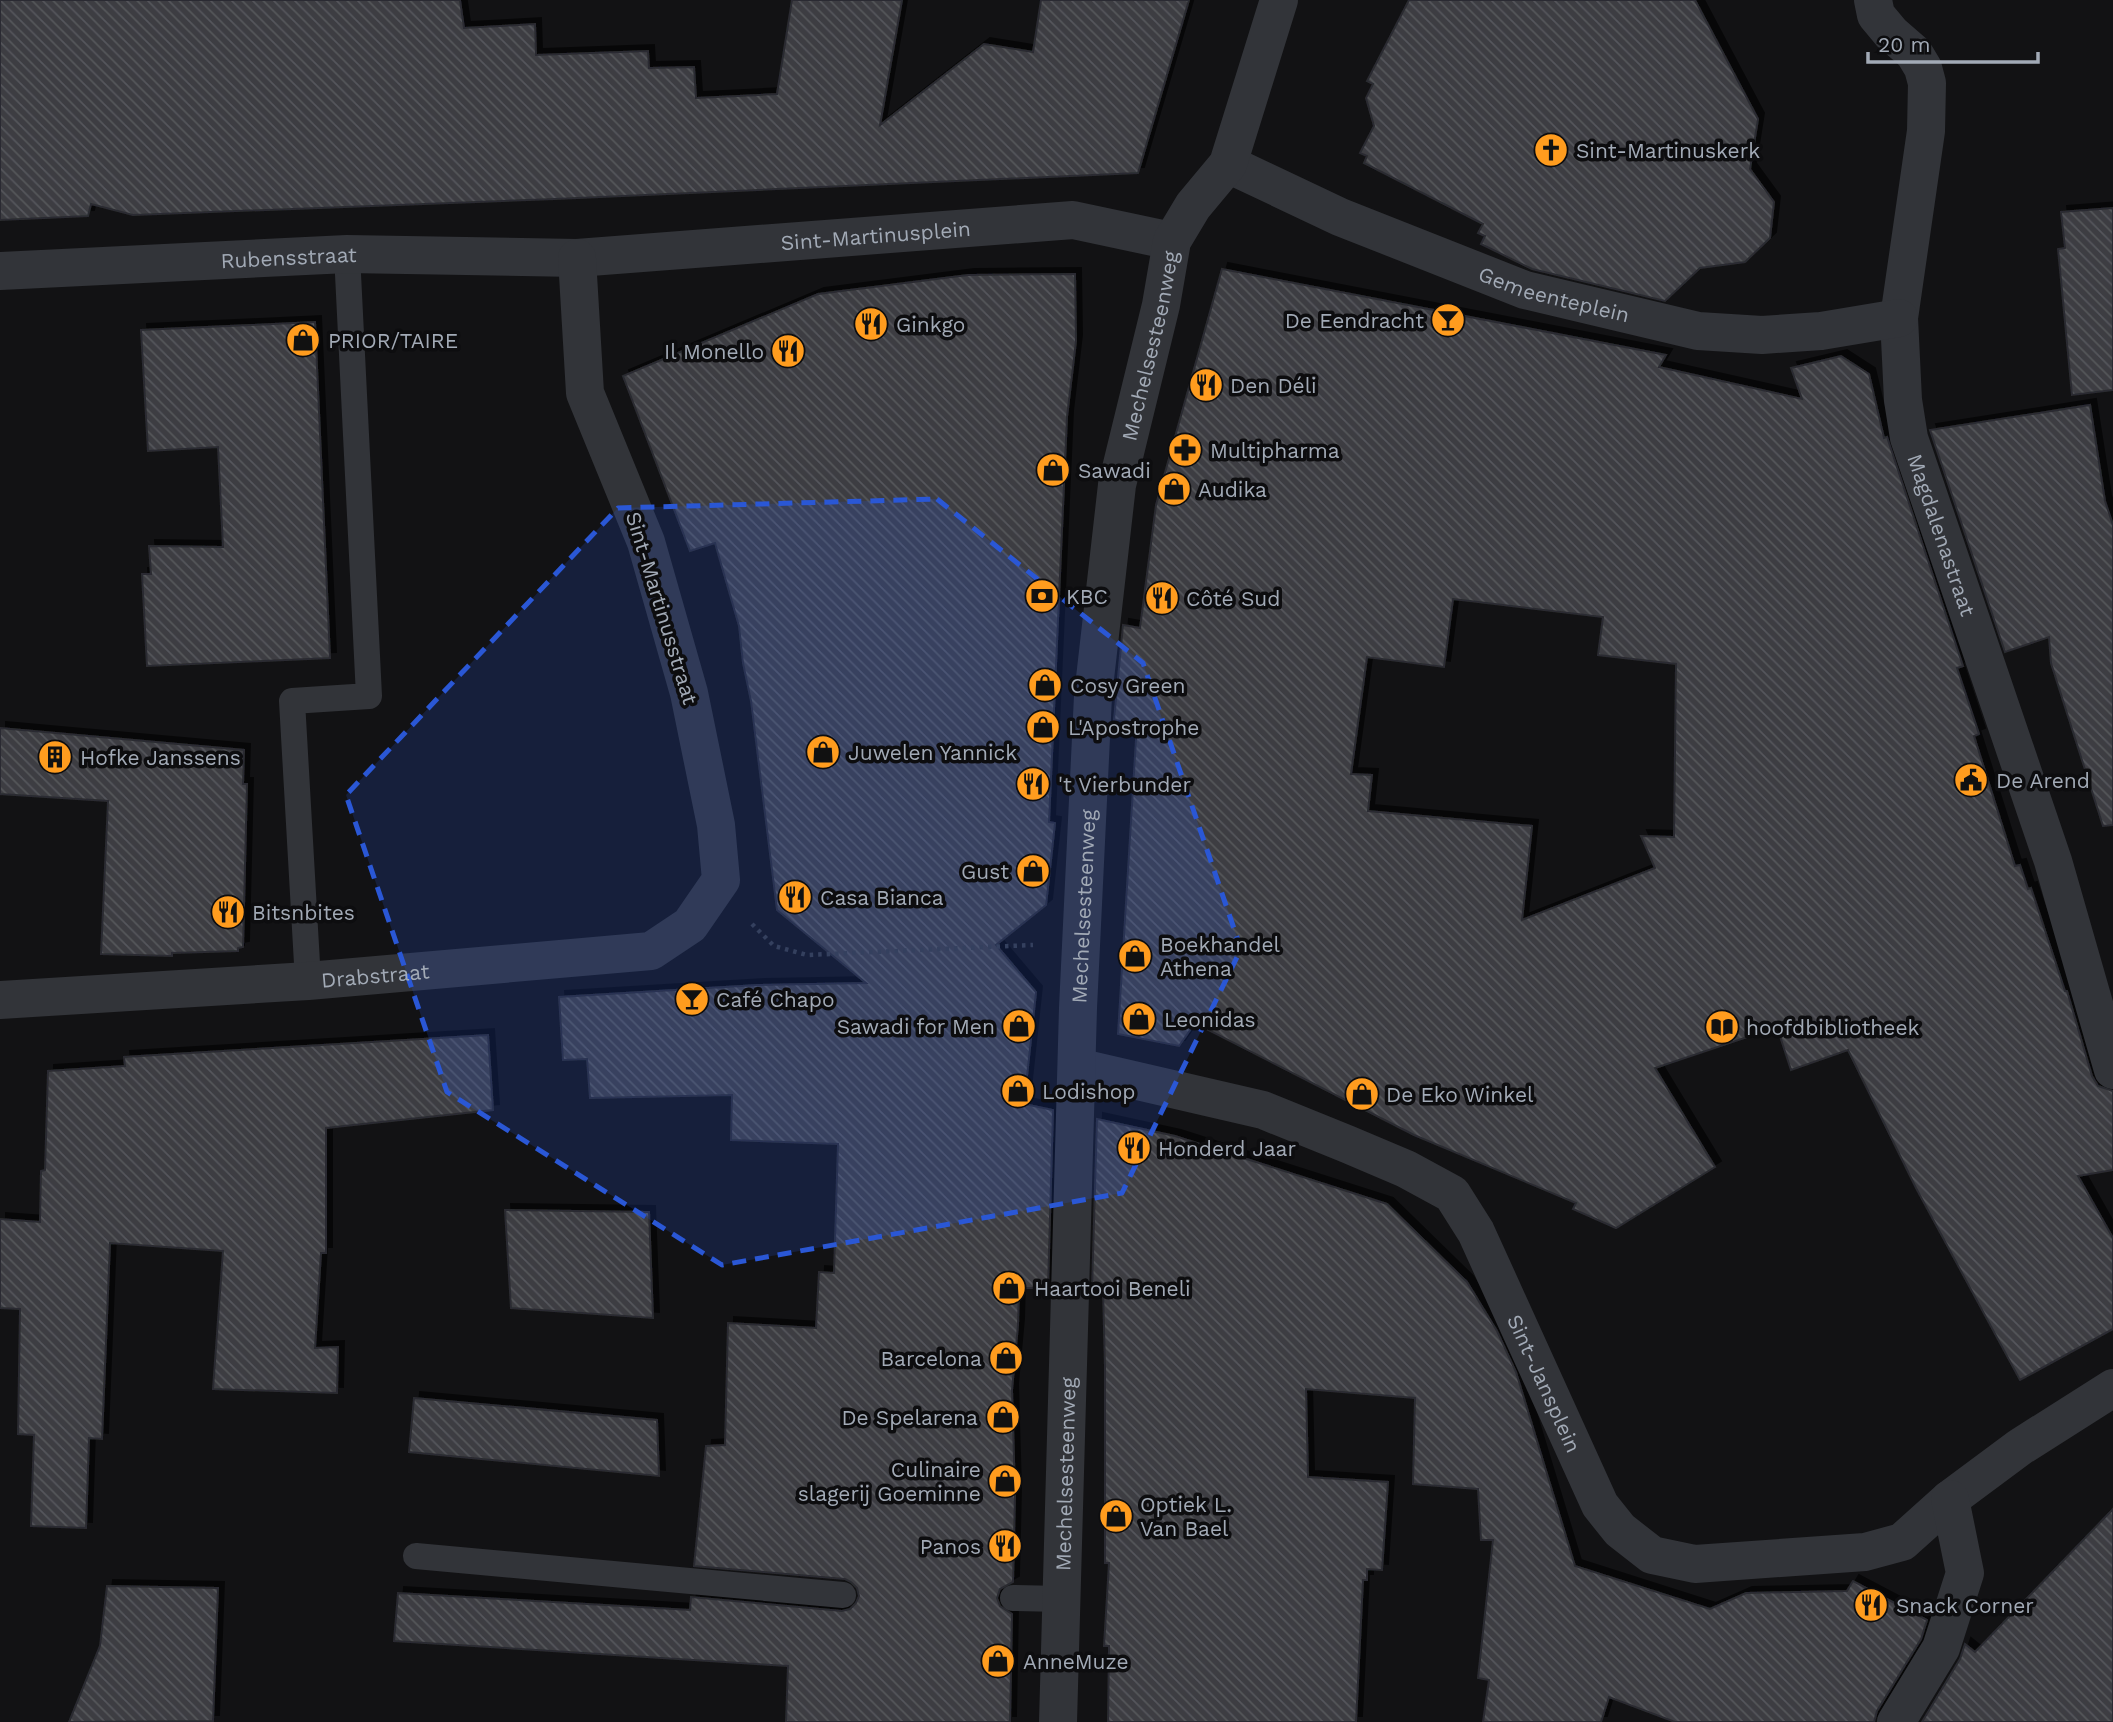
<svg xmlns="http://www.w3.org/2000/svg" width="2113" height="1722" font-family="'Work Sans',sans-serif">
	<defs>
		<pattern id="building-back-hatch" width="6" height="6" patternUnits="userSpaceOnUse" patternTransform="scale(1.75)"><rect width="6" height="6" fill="#3c3d42"/><path d="M-1 5l2 2M0 0l6 6M5-1l2 2" fill="none" stroke="#55565b"/></pattern>
		<filter id="shadow"><feDropShadow dx="6" dy="-6" stdDeviation="0" flood-color="#0009"/></filter>
	</defs>
	<rect width="100%" height="100%" fill="#121214"/>
	<path fill="url(#building-back-hatch)" stroke="#2b2c30" stroke-width="2" fill-rule="evenodd" filter="url(#shadow)" d="M0,0H460L464,28L535,24L536,55L648,51L649,68L694,67L696,98L777,94L792,0H902L880,125L984,44L1033,52L1041,0H1189L1138,173L555,199L133,215L91,204L88,216L0,220Z
		M1409,0H1695L1758,119L1750,169L1774,202L1770,238L1745,262L1700,268L1665,301L1532,269L1481,244L1485,236L1478,233L1483,224L1364,163L1367,156L1360,153L1374,126L1366,98L1373,84L1367,81Z
		M2113,208V390L2072,395L2058,249L2065,248L2061,212Z
		M1222,269L1666,355L1659,367L1802,399L1791,368L1841,356L1869,374L1884,438L1887,437L1963,666L1957,668L1979,734L1974,736L2015,866L2020,865L2028,889L2031,888L2065,991H2067L2092,1076L2098,1086L2113,1091V1170L2078,1176L2113,1238V1329L2020,1380L1916,1188L1848,1050L1791,1070L1777,1027L1655,1068L1715,1167L1616,1228L1573,1209L1576,1203L1414,1135L1195,1023L1179,1046L1118,1034L1137,723L1114,720L1123,625L1140,628L1156,505ZM1453,599L1603,617L1598,655L1676,664L1674,837L1641,836L1655,868L1522,920L1532,826L1368,811L1372,775L1351,774L1367,657L1444,667Z
		M1075,274L1076,341L1067,417L1049,822L1055,823L1046,905L996,945L1036,992L1024,1104L1053,1110L1048,1288H1019L1018,1325L1012,1390L1015,1494L1013,1582L1000,1589L997,1598L1000,1606L1012,1614L1010,1722H786L788,1666L394,1641L398,1593L690,1610L691,1597L842,1611L850,1609L856,1603L859,1596L857,1588L851,1582L845,1579L694,1566L706,1446L725,1445L728,1323L816,1328L819,1272L834,1273L838,1144L731,1140L732,1095L590,1098L587,1059L563,1060L559,997L758,985L866,983L777,910L751,701L743,663L739,626L715,543L690,551L623,376L818,294L968,275Z
		M315,322L330,658L147,666L142,574H151L149,546L223,547L218,447L148,451L141,330Z
		M2090,405L2105,501L2113,525V825L2103,826L2051,663L2049,637L2005,652L1930,430Z
		M0,728L244,750L243,784H247L243,947L238,948V951L172,953V956L101,954L108,801L0,794Z
		M488,1035L493,1110L326,1128V1253H321L315,1348L338,1347L337,1393L213,1389L223,1251L110,1243L102,1439L89,1438L86,1528L31,1526L34,1435L18,1434L20,1309L0,1308V1219L40,1222L41,1171L45,1170L48,1071L125,1066L124,1057Z
		M1097,1119L1175,1136L1387,1204L1467,1282L1497,1331L1516,1372L1575,1566L1710,1609L1746,1593L1847,1591L1853,1581L1927,1620L1921,1639L1877,1711L1874,1722H1675L1609,1697L1601,1722H1483L1489,1680L1478,1678L1493,1540H1481L1478,1489L1413,1484L1415,1398L1306,1389L1308,1477L1388,1482L1382,1570L1367,1569V1580H1363L1356,1722H1108L1109,1646H1104L1109,1563H1105V1367L1103,1290H1092Z
		M505,1210L649,1212L653,1318L511,1308Z
		M414,1398L657,1420L659,1476L409,1452Z
		M2113,1509V1722H1922L1960,1659L1965,1644L1975,1652Z
		M107,1586L218,1588L213,1721L69,1722L100,1646Z"/>
	<g fill="none" stroke-linecap="round" stroke-linejoin="round">
		<path stroke="#383b40" stroke-width="4.5" stroke-dasharray="3.5 5" stroke-linecap="butt" d="M752,924L774,946L807,955L1033,945"/>
		<path stroke="#323439" stroke-width="26" d="M308,981L292,701L369,696L347,254
			M416,1556L843,1595
			M1013,1598L1061,1599"/>
		<g stroke="#323439" stroke-width="38">
			<path id="s1" d="M1873,0L1876,15L1891,33L1914,53L1923,68L1927,83L1926,131L1899,318L1903,400L1909,438L2053,861L2113,1070"/>
			<path id="s2" d="M1228,164L1340,217L1525,290L1698,331L1762,335L1821,331L1899,318"/>
			<path id="s3" d="M0,271L347,254L577,258L1073,220L1172,241"/>
			<path id="s4" d="M0,1000L308,981L651,951L690,925L721,880L716,825L689,693L646,542L585,393L577,258"/>
			<path id="s5" d="M1077,1067L1263,1110L1347,1144L1406,1169L1452,1194L1476,1232L1600,1505L1620,1530L1652,1555L1695,1564L1865,1552L1902,1542L1950,1499L2020,1447L2113,1388"/>
			<path d="M1896,1722L1941,1648L1965,1573L1950,1499"/>
		</g>
		<path stroke="#323439" stroke-width="38" id="s6" d="M1058,1722L1078,1008L1093,696L1117,485L1161,305L1172,241L1193,206L1228,164L1279,0"/>
	</g>
	<path fill="#2a57d5" fill-opacity="0.2" stroke="#2a57d5" stroke-width="5" stroke-dasharray="14 9" stroke-linejoin="round" d="M937,499L1143,663L1241,949L1122,1193L722,1265L447,1092L346,795L618,508Z"/>
	<defs>
		<g id="church-disc" transform="scale(1.75)"><circle r="9.5" fill="#ff9c1e" stroke="#0d0d0f"/><path d="M-1.2-6h2.4v3.5h3.3v2.4h-3.3V6h-2.4V-.1h-3.3v-2.4h3.3Z" fill="#111"/></g>
		<g id="bar-disc" transform="scale(1.75)"><circle r="9.5" fill="#ff9c1e" stroke="#0d0d0f"/><path d="M-6-5H6L.8 .8V4.5H3.5V6h-7V4.5H-.8V.8Z" fill="#111"/></g>
		<g id="restaurant-disc" transform="scale(1.75)"><circle r="9.5" fill="#ff9c1e" stroke="#0d0d0f"/><path d="M-5-6h1v4h1v-4h1v4h1v-4h1v5L-1.5 .5V6h-2V.5L-5-1ZM5-6V6H3V1.5H1.5Q1.5-4 5-6Z" fill="#111"/></g>
		<g id="shop-disc" transform="scale(1.75)"><circle r="9.5" fill="#ff9c1e" stroke="#0d0d0f"/><path d="M-5-2.5h2.3a2.7 3.5 0 0 1 5.4 0H5L5.5 6h-11ZM-1.5-2.5h3a1.5 2.3 0 0 0-3 0Z" fill="#111"/></g>
		<g id="pharmacy-disc" transform="scale(1.75)"><circle r="9.5" fill="#ff9c1e" stroke="#0d0d0f"/><path d="M-2-6h4v4h4v4h-4v4h-4v-4h-4v-4h4Z" fill="#111"/></g>
		<g id="bank-disc" transform="scale(1.75)"><circle r="9.5" fill="#ff9c1e" stroke="#0d0d0f"/><path d="M-6-4H6V4H-6ZM0-2.3a2.3 2.3 0 1 0 0 4.6a2.3 2.3 0 1 0 0-4.6Z" fill="#111"/></g>
		<g id="building-disc" transform="scale(1.75)"><circle r="9.5" fill="#ff9c1e" stroke="#0d0d0f"/><path d="M-4-6H4V6H1V3H-1V6H-4ZM-2.5-4.3h1.7v1.8h-1.7ZM.8-4.3h1.7v1.8H.8ZM-2.5-1h1.7V.8h-1.7ZM.8-1h1.7V.8H.8Z" fill="#111"/></g>
		<g id="civic-disc" transform="scale(1.75)"><circle r="9.5" fill="#ff9c1e" stroke="#0d0d0f"/><path d="M-.6-6.5H3V-4.5H.6V-3L4-1V1h2V6H-6V1h2V-1L-.6-3ZM-1.2 2.5V6h2.4V2.5Z" fill="#111"/></g>
		<g id="library-disc" transform="scale(1.75)"><circle r="9.5" fill="#ff9c1e" stroke="#0d0d0f"/><path d="M-6-4Q-3-5.5-.7-3.5V5Q-3 3-6 4ZM6-4Q3-5.5 .7-3.5V5Q3 3 6 4Z" fill="#111"/></g>
	</defs>
	<g fill-rule="evenodd">
		<use href="#church-disc" x="1551" y="150"/>
		<use href="#bar-disc" x="1448" y="320"/>
		<use href="#restaurant-disc" x="871" y="324"/>
		<use href="#shop-disc" x="303" y="340"/>
		<use href="#restaurant-disc" x="788" y="351"/>
		<use href="#restaurant-disc" x="1206" y="385"/>
		<use href="#pharmacy-disc" x="1185" y="450"/>
		<use href="#shop-disc" x="1053" y="470"/>
		<use href="#shop-disc" x="1174" y="489"/>
		<use href="#bank-disc" x="1042" y="596"/>
		<use href="#restaurant-disc" x="1162" y="598"/>
		<use href="#shop-disc" x="1045" y="685"/>
		<use href="#shop-disc" x="1043" y="727"/>
		<use href="#shop-disc" x="823" y="752"/>
		<use href="#building-disc" x="55" y="757"/>
		<use href="#civic-disc" x="1971" y="780"/>
		<use href="#restaurant-disc" x="1033" y="784"/>
		<use href="#shop-disc" x="1033" y="871"/>
		<use href="#restaurant-disc" x="795" y="897"/>
		<use href="#restaurant-disc" x="228" y="912"/>
		<use href="#shop-disc" x="1135" y="956"/>
		<use href="#bar-disc" x="692" y="999"/>
		<use href="#shop-disc" x="1139" y="1019"/>
		<use href="#shop-disc" x="1019" y="1026"/>
		<use href="#library-disc" x="1722" y="1027"/>
		<use href="#shop-disc" x="1018" y="1091"/>
		<use href="#shop-disc" x="1362" y="1094"/>
		<use href="#restaurant-disc" x="1134" y="1148"/>
		<use href="#shop-disc" x="1009" y="1288"/>
		<use href="#shop-disc" x="1006" y="1358"/>
		<use href="#shop-disc" x="1003" y="1417"/>
		<use href="#shop-disc" x="1005" y="1481"/>
		<use href="#shop-disc" x="1116" y="1516"/>
		<use href="#restaurant-disc" x="1005" y="1546"/>
		<use href="#restaurant-disc" x="1871" y="1605"/>
		<use href="#shop-disc" x="998" y="1661"/>
	</g>
	<g text-anchor="middle" dominant-baseline="central" stroke-width="7" stroke-linejoin="round" paint-order="stroke">
		<g font-size="21" fill="#a2aab6" stroke="#0d0d0f" text-anchor="start">
			<text x="1576" y="150">Sint-Martinuskerk</text>
			<text x="1424" y="320" text-anchor="end">De Eendracht</text>
			<text x="896" y="324">Ginkgo</text>
			<text x="328" y="340">PRIOR/TAIRE</text>
			<text x="764" y="351" text-anchor="end">Il Monello</text>
			<text x="1230" y="385">Den Déli</text>
			<text x="1210" y="450">Multipharma</text>
			<text x="1078" y="470">Sawadi</text>
			<text x="1198" y="489">Audika</text>
			<text x="1066" y="596">KBC</text>
			<text x="1186" y="598">Côté Sud</text>
			<text x="1070" y="685">Cosy Green</text>
			<text x="1068" y="727">L'Apostrophe</text>
			<text x="848" y="752">Juwelen Yannick</text>
			<text x="80" y="757">Hofke Janssens</text>
			<text x="1996" y="780">De Arend</text>
			<text x="1058" y="784">'t Vierbunder</text>
			<text x="1009" y="871" text-anchor="end">Gust</text>
			<text x="820" y="897">Casa Bianca</text>
			<text x="252" y="912">Bitsnbites</text>
			<text x="1160" y="944">Boekhandel<tspan x="1160" dy="24">Athena</tspan></text>
			<text x="716" y="999">Café Chapo</text>
			<text x="1164" y="1019">Leonidas</text>
			<text x="995" y="1026" text-anchor="end">Sawadi for Men</text>
			<text x="1746" y="1027">hoofdbibliotheek</text>
			<text x="1042" y="1091">Lodishop</text>
			<text x="1386" y="1094">De Eko Winkel</text>
			<text x="1158" y="1148">Honderd Jaar</text>
			<text x="1034" y="1288">Haartooi Beneli</text>
			<text x="982" y="1358" text-anchor="end">Barcelona</text>
			<text x="978" y="1417" text-anchor="end">De Spelarena</text>
			<text x="981" y="1469" text-anchor="end">Culinaire<tspan x="981" dy="24">slagerij Goeminne</tspan></text>
			<text x="1140" y="1504">Optiek L.<tspan x="1140" dy="24">Van Bael</tspan></text>
			<text x="981" y="1546" text-anchor="end">Panos</text>
			<text x="1896" y="1605">Snack Corner</text>
			<text x="1023" y="1661">AnneMuze</text>
		</g>
		<g font-size="21" fill="#a2aab6" stroke="#0d0d0f">
			<text stroke="none"><textPath href="#s3" startOffset="877">Sint-Martinusplein</textPath></text>
			<text stroke="none"><textPath href="#s3" startOffset="289">Rubensstraat</textPath></text>
			<text stroke="none"><textPath href="#s2" startOffset="352">Gemeenteplein</textPath></text>
			<text stroke="none"><textPath href="#s6" startOffset="1382">Mechelsesteenweg</textPath></text>
			<text stroke="none"><textPath href="#s1" startOffset="562">Magdalenastraat</textPath></text>
			<text transform="translate(662 608) rotate(73)">Sint-Martinusstraat</text>
			<text stroke="none"><textPath href="#s6" startOffset="816">Mechelsesteenweg</textPath></text>
			<text stroke="none"><textPath href="#s4" startOffset="376">Drabstraat</textPath></text>
			<text stroke="none"><textPath href="#s5" startOffset="609">Sint-Jansplein</textPath></text>
			<text stroke="none"><textPath href="#s6" startOffset="248">Mechelsesteenweg</textPath></text>
		</g>
	</g>
	<path d="M1868 52v10h170v-10" fill="none" stroke="#a2aab6" stroke-width="3.5"/>
	<text x="1878" y="52" font-size="21" fill="#a2aab6" stroke="#0d0d0f" stroke-width="5" paint-order="stroke">20 m</text>
</svg>
